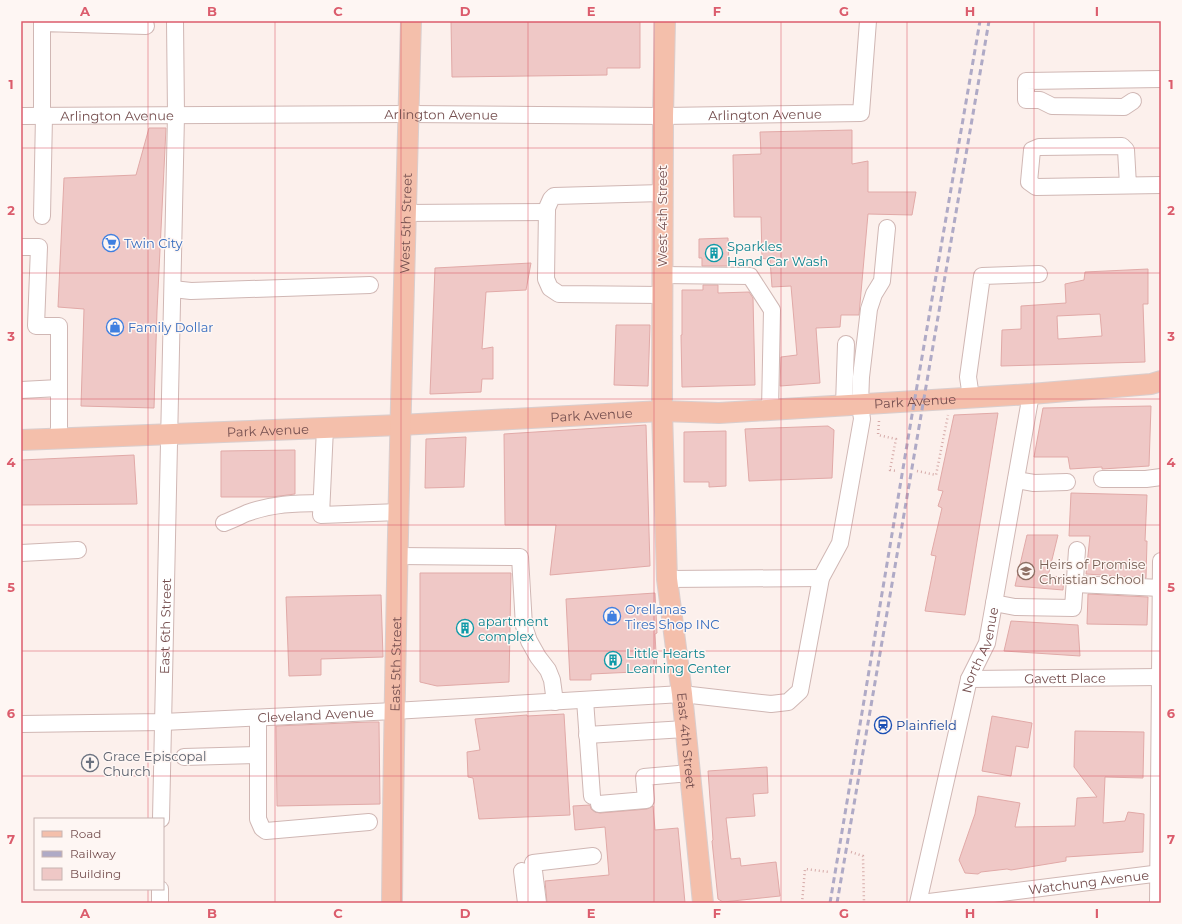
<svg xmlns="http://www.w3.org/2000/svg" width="1182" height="924" font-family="Montserrat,sans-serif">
	<rect width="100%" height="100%" fill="#fcf0ec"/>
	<path fill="#efc8c6" stroke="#e1a9a7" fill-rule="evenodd" d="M451,21H640V68H607V75L452,77Z
		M149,128H166L157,311L154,408L81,406L84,309L58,307L64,178L136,175Z
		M852,130V164L868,161V192H916L912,215L868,214L859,315H841L840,327L816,328L820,383L780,386L781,357L797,355L791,286L772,287L770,260L762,258L761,217H734L733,155L761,154L760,132Z
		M728,238L729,266H702V258H699V239Z
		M531,263L526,290L486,292L482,349L493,347V379H482L481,392L430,394L435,268Z
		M1148,269V304H1143L1145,362L1001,366L1002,330L1021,329V306L1066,303L1065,284L1084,280L1085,272ZM1100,314L1102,336L1058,339L1057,316Z
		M703,285H718V293L749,292L753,298L755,385L682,387L681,335H682V290H703Z
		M616,325H650L648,386L614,385Z
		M1151,406L1149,466L1102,469V467L1070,469L1068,457H1034L1043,408Z
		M998,413L965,615L925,611L936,556L931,555L942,508L938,506L943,491L938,490L954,415Z
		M646,425L650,566L550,575L556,525H505L504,434Z
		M828,426L834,430L832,478L749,481L745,429Z
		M726,431V486L709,487V482H684V432Z
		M466,437L464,487L425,488L426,439Z
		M295,450V494L272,497H221V451Z
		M134,455L137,504L21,505V460Z
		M1071,493L1147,495L1145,541H1147L1146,578L1086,574L1090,536H1069Z
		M1027,535H1058L1048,576L1064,577L1063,590L1015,586Z
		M420,573H511L509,682L437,686L420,682Z
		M655,593L657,633L655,634L657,671L591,674V680H570L566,599Z
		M1088,594L1148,597L1147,625L1087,624Z
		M381,595L383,657L321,659V675L289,676L286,597Z
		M1011,621L1078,625L1080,656L1004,651Z
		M564,714L570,815L479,819L473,778L468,777L467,752L480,750L475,719L527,715V716Z
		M992,716L1032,723L1028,748L1016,746L1011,776L982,771Z
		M369,722H379L380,804L277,806L276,726Z
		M1075,731L1144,732L1143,778L1105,777L1103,823L1125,821L1128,812L1144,814L1143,852L1066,857V861L1011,870L1007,869L981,872L978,874L965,873L959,860L975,814L978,796L1020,803L1015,827L1075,826L1077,798L1097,797L1074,767Z
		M767,767L768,793L753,794L755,816L726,818L731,859L740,858L741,866L776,862L780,896L723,902L718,899L712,841L713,840L708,771Z
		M590,805L591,809L595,812L600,813L647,809L653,806L655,830L678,828L685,903H547L545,881L609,875L605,827L575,830L573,806Z"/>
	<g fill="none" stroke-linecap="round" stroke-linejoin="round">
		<g stroke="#d0b7b4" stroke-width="18">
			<g id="minor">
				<path d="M1133,101L1124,107L1052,106L1040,100H1026V81L1161,79"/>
				<path id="s1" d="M21,116L409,114L663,116L861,113L868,21"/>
				<path d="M42,116V23L146,26"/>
				<path d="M1128,185L1126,150L1122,146L1039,147L1032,150L1029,182L1036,187L1161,185"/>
				<path d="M405,213L547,212"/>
				<path d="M42,216L44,116"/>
				<path d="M21,247H39L36,326H59V438"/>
				<path d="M662,275L750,276L772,310L770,410"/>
				<path d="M173,289L191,291L370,285"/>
				<path d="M662,295L559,294L550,288L546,279L547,208L551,199L554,196L662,193"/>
				<path d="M21,390L59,388"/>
				<path d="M971,397L968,377L982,276L1039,274"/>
				<path d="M844,405L846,344"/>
				<path d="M325,428L321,515L399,512"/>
				<path d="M1102,479H1146L1161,477"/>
				<path d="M1016,480L1034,483L1067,482"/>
				<path d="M224,523C232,520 240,516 247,513C272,504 295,503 321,503"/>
				<path d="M21,553L78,550"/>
				<path d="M398,556L520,557L524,626L529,641L538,657L548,670L552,680L555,702"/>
				<path d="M667,579L821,578"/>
				<path d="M1075,584L1161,588"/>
				<path d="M994,603L1015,607L1073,608L1077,550"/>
				<path id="s2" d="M969,679L1160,677"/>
				<path d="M585,700L592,796"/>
				<path d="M258,718V819L262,828L266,831L369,822"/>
				<path id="s3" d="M21,724L163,722L394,711L682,694L771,704L788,702L800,691L821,578L840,543L862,419L860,404L861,377L869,309L874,294L882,281L887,228"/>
				<path d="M587,735L685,729"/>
				<path d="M184,757L258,755"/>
				<path d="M599,804L646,800L644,777L690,773"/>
				<path id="s4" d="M161,819L176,115L175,21"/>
				<path d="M522,871L526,903"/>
				<path d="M160,903V889"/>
				<path d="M538,903L533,863L593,856"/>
				<path id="s5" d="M918,903L969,679L987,643L1031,394"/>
				<path id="s6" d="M921,903L1161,873"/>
				<path d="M1158,903L1161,561"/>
			</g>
		</g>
		<g stroke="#d9cece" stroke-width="22">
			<g id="major">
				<path id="s7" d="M665,21L663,116L662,411L667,579L682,694L703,903"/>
				<path id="s8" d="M21,440L400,425L662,411L719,413L1031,394L1151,384L1161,381"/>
				<path id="s9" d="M392,903C395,609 403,315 411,21"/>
			</g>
		</g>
		<path stroke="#d5aaa8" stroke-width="2.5" stroke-dasharray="1 3" stroke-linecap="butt" d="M879,421L878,435L896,439L890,470L897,471
			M917,471L936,475L948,415
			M851,852L863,856L864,903
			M802,903L805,869L829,872"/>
		<use href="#minor" stroke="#fff" stroke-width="16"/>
		<use href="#major" stroke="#f4bfab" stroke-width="20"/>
		<path stroke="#afaac6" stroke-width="3" stroke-dasharray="6 4" stroke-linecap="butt" d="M830,903L912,415L980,21
			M837,903L989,21"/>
	</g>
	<path fill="none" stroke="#db5c6c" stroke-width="1" stroke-opacity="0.55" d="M148,21V819M275,21V903M401,21V903M528,21V903M654,21V903M781,21V903M907,21V903M1034,21V903M21,148H1161M21,273H1161M21,399H1161M21,525H1161M21,651H1161M21,776H1161M148,889V903"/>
	<defs>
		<g id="supermarket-ring" transform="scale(0.9)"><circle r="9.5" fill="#fef6f3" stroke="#3f7fe0" stroke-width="1.5"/><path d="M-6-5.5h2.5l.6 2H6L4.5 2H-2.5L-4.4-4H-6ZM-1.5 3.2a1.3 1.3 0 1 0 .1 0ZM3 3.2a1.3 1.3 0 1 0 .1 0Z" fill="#3f7fe0"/></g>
		<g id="building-ring" transform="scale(0.9)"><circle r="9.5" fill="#fef6f3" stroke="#0f9aa8" stroke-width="1.5"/><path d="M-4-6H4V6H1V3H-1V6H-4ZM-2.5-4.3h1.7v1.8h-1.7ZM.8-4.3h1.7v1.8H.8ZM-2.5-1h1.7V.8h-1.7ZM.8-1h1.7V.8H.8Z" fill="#0f9aa8"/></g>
		<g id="shop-ring" transform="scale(0.9)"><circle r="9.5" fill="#fef6f3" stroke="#3f7fe0" stroke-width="1.5"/><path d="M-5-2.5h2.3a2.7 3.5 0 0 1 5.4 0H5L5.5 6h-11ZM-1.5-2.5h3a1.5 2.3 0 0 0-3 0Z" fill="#3f7fe0"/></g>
		<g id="school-ring" transform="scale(0.9)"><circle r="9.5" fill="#fef6f3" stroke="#8d6e63" stroke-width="1.5"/><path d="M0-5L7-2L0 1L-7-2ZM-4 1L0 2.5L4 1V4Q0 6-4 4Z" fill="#8d6e63"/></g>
		<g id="station-ring" transform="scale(0.9)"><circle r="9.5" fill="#fef6f3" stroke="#1a4fb4" stroke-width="1.5"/><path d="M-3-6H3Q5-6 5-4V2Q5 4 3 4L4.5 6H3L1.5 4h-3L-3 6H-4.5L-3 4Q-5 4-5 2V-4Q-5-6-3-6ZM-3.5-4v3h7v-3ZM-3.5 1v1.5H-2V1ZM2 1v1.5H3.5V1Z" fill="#1a4fb4"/></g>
		<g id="church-ring" transform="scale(0.9)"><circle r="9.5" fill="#fef6f3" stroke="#6b7280" stroke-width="1.5"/><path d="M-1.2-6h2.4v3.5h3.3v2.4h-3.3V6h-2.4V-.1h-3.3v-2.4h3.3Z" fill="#6b7280"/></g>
	</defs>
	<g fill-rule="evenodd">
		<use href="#supermarket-ring" x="111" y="243"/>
		<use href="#building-ring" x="714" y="253"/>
		<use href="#shop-ring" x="115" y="327"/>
		<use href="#school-ring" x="1026" y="571"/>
		<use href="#shop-ring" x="612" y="616"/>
		<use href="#building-ring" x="465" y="628"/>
		<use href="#building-ring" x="613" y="660"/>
		<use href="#station-ring" x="883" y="725"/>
		<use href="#church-ring" x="90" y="763"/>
	</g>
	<g text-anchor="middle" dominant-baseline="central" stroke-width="3" stroke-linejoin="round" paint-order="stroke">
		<g font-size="13" fill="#765050" stroke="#fef6f3">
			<text stroke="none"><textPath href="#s1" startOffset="420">Arlington Avenue</textPath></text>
			<text stroke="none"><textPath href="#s1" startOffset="744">Arlington Avenue</textPath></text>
			<text stroke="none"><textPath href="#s1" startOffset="96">Arlington Avenue</textPath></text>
			<text transform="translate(662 216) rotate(-90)">West 4th Street</text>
			<text stroke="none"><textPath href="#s9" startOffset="680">West 5th Street</textPath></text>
			<text stroke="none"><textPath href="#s8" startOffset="895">Park Avenue</textPath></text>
			<text stroke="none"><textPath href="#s8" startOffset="571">Park Avenue</textPath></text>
			<text stroke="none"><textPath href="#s8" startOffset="247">Park Avenue</textPath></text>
			<text stroke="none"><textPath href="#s4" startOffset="193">East 6th Street</textPath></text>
			<text stroke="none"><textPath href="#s5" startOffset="261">North Avenue</textPath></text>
			<text stroke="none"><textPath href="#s9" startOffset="239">East 5th Street</textPath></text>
			<text stroke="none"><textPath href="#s2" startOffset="96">Gavett Place</textPath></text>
			<text stroke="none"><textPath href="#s3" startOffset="295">Cleveland Avenue</textPath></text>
			<text stroke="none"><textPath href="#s7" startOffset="721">East 4th Street</textPath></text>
			<text stroke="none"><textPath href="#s6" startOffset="169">Watchung Avenue</textPath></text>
		</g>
		<g font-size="13" fill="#366cbe" stroke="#fef6f3" text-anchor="start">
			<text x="124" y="243">Twin City</text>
			<text x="128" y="327">Family Dollar</text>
			<text x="625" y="609">Orellanas<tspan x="625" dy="15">Tires Shop INC</tspan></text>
		</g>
		<g font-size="13" fill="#0d838f" stroke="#fef6f3" text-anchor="start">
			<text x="727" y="246">Sparkles<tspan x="727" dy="15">Hand Car Wash</tspan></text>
			<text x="478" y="621">apartment<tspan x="478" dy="15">complex</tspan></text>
			<text x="626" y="653">Little Hearts<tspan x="626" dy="15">Learning Center</tspan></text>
		</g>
		<g font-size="13" fill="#785e54" stroke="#fef6f3" text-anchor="start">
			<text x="1039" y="564">Heirs of Promise<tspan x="1039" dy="15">Christian School</tspan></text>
		</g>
		<g font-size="13" fill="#164399" stroke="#fef6f3" text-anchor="start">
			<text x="896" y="725">Plainfield</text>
		</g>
		<g font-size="13" fill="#5b616d" stroke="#fef6f3" text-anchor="start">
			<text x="103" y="756">Grace Episcopal<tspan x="103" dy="15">Church</tspan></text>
		</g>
	</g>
	<rect width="1182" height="924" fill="none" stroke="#fef6f3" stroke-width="44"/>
	<rect x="34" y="818" width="130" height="72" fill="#fef6f3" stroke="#c8b4b2"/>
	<rect x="42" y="831" width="20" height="6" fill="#f4bfab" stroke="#c8b4b2"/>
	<text x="70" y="838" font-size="12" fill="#765050">Road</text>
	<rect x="42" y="851" width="20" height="6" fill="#afaac6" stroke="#c8b4b2"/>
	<text x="70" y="858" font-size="12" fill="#765050">Railway</text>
	<rect x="42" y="868" width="20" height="12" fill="#efc8c6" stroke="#c8b4b2"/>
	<text x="70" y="878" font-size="12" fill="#765050">Building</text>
	<rect x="22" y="22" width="1138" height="880" fill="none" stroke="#db5c6c" stroke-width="1.5"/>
	<g font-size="13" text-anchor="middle" font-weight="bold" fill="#db5c6c">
		<text x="85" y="16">A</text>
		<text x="212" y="16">B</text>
		<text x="338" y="16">C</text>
		<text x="465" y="16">D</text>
		<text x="591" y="16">E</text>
		<text x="717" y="16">F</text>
		<text x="844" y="16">G</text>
		<text x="970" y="16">H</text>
		<text x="1097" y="16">I</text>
		<text x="11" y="89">1</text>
		<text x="1171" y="89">1</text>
		<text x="11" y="215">2</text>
		<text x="1171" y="215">2</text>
		<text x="11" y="341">3</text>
		<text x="1171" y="341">3</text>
		<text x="11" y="467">4</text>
		<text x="1171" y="467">4</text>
		<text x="11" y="592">5</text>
		<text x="1171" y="592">5</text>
		<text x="11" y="718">6</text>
		<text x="1171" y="718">6</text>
		<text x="11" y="844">7</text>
		<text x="1171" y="844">7</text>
		<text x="85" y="918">A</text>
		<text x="212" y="918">B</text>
		<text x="338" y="918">C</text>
		<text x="465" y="918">D</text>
		<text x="591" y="918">E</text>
		<text x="717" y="918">F</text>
		<text x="844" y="918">G</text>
		<text x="970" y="918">H</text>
		<text x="1097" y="918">I</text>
	</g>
</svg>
